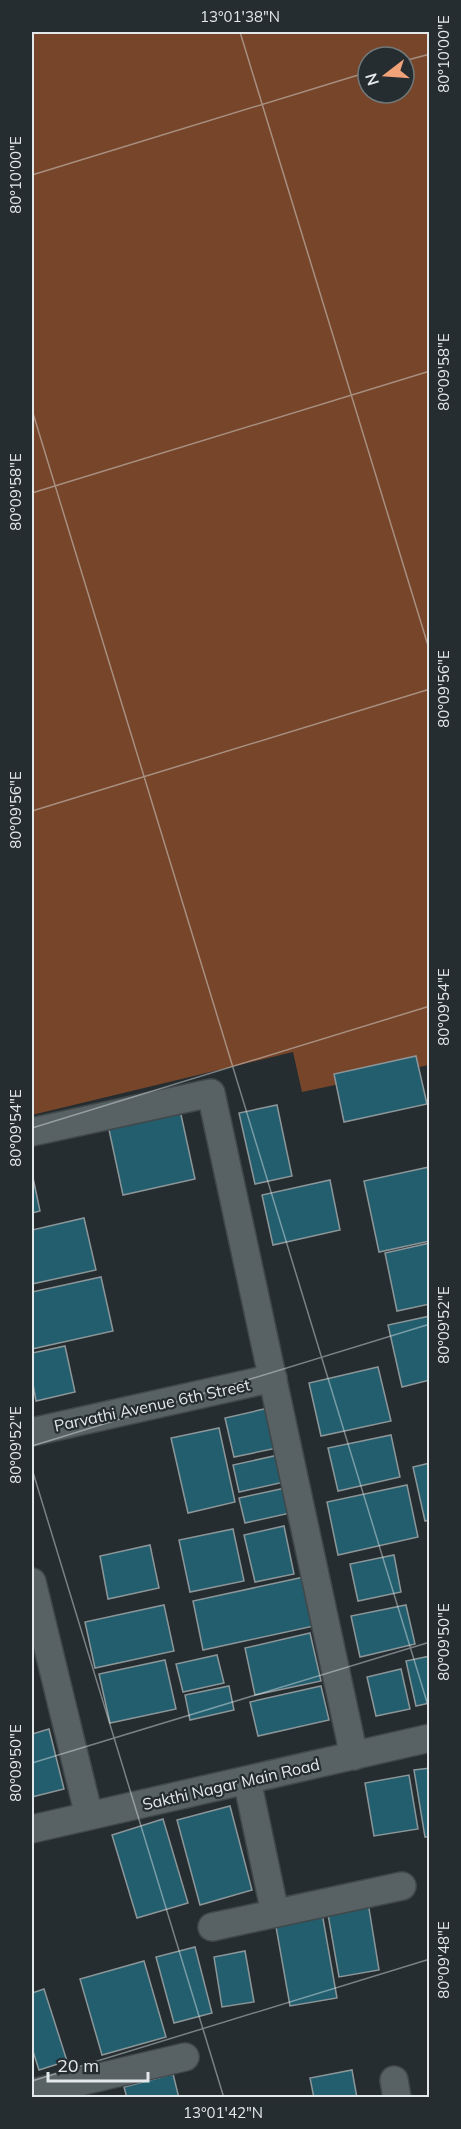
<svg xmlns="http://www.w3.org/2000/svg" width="461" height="2129" font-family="Mulish,sans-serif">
	<rect width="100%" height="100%" fill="#252d30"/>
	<path fill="#774529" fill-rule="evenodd" d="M32,32H429V1065L302,1092L293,1052L32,1115ZM368,57H404V93H368Z"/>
	<path fill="#225e6e" stroke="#8c9699" stroke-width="1.5" d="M416,1056L427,1104L344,1122L334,1074Z
		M277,1105L292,1176L255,1184L239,1113Z
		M180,1110L195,1179L123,1195L108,1125Z
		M429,1167L430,1241L379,1252L364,1181Z
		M32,1173L40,1211L32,1213Z
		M330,1180L340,1230L273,1245L262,1195Z
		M84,1218L96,1270L32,1284V1230Z
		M430,1243V1304L397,1311L385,1253Z
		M101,1277L113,1331L32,1349V1292Z
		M430,1316V1380L402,1387L388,1325Z
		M65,1346L75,1392L36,1401L32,1379V1353Z
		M378,1367L391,1421L321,1436L309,1383Z
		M273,1407L282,1447L234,1457L225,1418Z
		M219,1428L235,1502L188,1513L171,1438Z
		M391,1435L400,1477L338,1491L328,1448Z
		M283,1454L289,1481L239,1492L233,1465Z
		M430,1463V1520L425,1521L413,1467Z
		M407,1485L418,1537L338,1555L327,1502Z
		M290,1487L295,1512L245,1523L239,1498Z
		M284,1526L294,1574L255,1582L244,1535Z
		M233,1529L244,1581L190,1592L179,1540Z
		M150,1545L159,1588L108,1599L100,1556Z
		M394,1555L401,1592L358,1601L350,1564Z
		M304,1577L314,1626L203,1650L193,1601Z
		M164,1605L174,1651L95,1668L85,1622Z
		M406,1605L415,1644L360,1657L351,1616Z
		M310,1633L321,1681L255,1695L245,1648Z
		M217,1655L224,1683L183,1692L176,1664Z
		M430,1656V1703L416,1706L406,1661Z
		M165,1660L176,1709L110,1723L99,1674Z
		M401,1669L410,1709L376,1716L367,1677Z
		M229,1686L234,1710L190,1720L185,1695Z
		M321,1686L329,1720L258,1736L250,1702Z
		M49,1729L64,1789L32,1797V1734Z
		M430,1768V1837H425L414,1770Z
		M409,1775L418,1829L374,1836L365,1783Z
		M230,1806L252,1890L200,1905L177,1820Z
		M163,1819L188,1903L137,1918L112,1835Z
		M367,1896L379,1970L339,1977L326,1903Z
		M322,1913L337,1998L290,2006L275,1921Z
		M195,1947L212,2013L174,2023L156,1957Z
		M245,1951L254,2002L222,2007L214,1957Z
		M144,1961L166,2037L102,2055L80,1979Z
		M44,1989L67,2061L39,2070L32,2048V1993Z
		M352,2070L357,2098H314L310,2078Z
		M173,2074L179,2098H127L124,2087Z"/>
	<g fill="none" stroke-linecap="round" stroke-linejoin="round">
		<g stroke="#41484a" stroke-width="30">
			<path id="minor" d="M32,1132L211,1093L354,1756
				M32,1432L273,1378
				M32,1582L89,1816
				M247,1780L275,1913
				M32,1829L430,1738
				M212,1927L402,1886
				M394,2080L397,2098
				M32,2093L185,2057"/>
		</g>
		<use href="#minor" stroke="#586164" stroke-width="27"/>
	</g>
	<path fill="none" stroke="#e3e8ea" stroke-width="1.5" stroke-opacity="0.45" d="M240,32L430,652M404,61L430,54M32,175L368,72M32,410L430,1712M32,493L430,371M32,811L430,689M32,1128L430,1006M32,1446L430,1324M32,1469L224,2098M32,1763L430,1642M32,2081L430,1959"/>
	<g text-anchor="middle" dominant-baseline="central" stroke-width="4.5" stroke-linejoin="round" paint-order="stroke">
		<g font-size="16" fill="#e3e8ea" stroke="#252d30">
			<text transform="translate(152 1405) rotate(-12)">Parvathi Avenue 6th Street</text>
			<text transform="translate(231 1784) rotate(-13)">Sakthi Nagar Main Road</text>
		</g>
	</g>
	<rect width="461" height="2129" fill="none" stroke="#252d30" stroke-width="66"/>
	<g transform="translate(386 75) rotate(253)"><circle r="28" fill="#252d30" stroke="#71787a" stroke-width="1.5"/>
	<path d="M0-4.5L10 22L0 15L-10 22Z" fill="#f0a279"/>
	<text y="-9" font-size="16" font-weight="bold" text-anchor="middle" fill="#e3e8ea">N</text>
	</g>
	<path d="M48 2072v9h100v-9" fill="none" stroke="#e3e8ea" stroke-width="3"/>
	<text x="57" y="2072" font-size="18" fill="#e3e8ea" stroke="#252d30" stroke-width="4.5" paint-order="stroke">20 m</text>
	<rect x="33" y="33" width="395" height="2063" fill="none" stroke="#e3e8ea" stroke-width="2"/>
	<g font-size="15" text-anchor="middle" fill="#e3e8ea">
		<text x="240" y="22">13°01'38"N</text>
		<text transform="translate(444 54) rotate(-90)" y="5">80°10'00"E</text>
		<text transform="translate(16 175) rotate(-90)" y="5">80°10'00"E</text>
		<text transform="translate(444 372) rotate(-90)" y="5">80°09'58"E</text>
		<text transform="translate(16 492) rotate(-90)" y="5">80°09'58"E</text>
		<text transform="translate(444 689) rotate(-90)" y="5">80°09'56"E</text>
		<text transform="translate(16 810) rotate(-90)" y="5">80°09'56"E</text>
		<text transform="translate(444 1007) rotate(-90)" y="5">80°09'54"E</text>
		<text transform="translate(16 1128) rotate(-90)" y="5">80°09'54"E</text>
		<text transform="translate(444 1325) rotate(-90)" y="5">80°09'52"E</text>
		<text transform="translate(16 1445) rotate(-90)" y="5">80°09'52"E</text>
		<text transform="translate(444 1642) rotate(-90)" y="5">80°09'50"E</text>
		<text transform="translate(16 1763) rotate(-90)" y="5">80°09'50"E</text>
		<text transform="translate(444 1960) rotate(-90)" y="5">80°09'48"E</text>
		<text x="223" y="2118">13°01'42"N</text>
	</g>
</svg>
